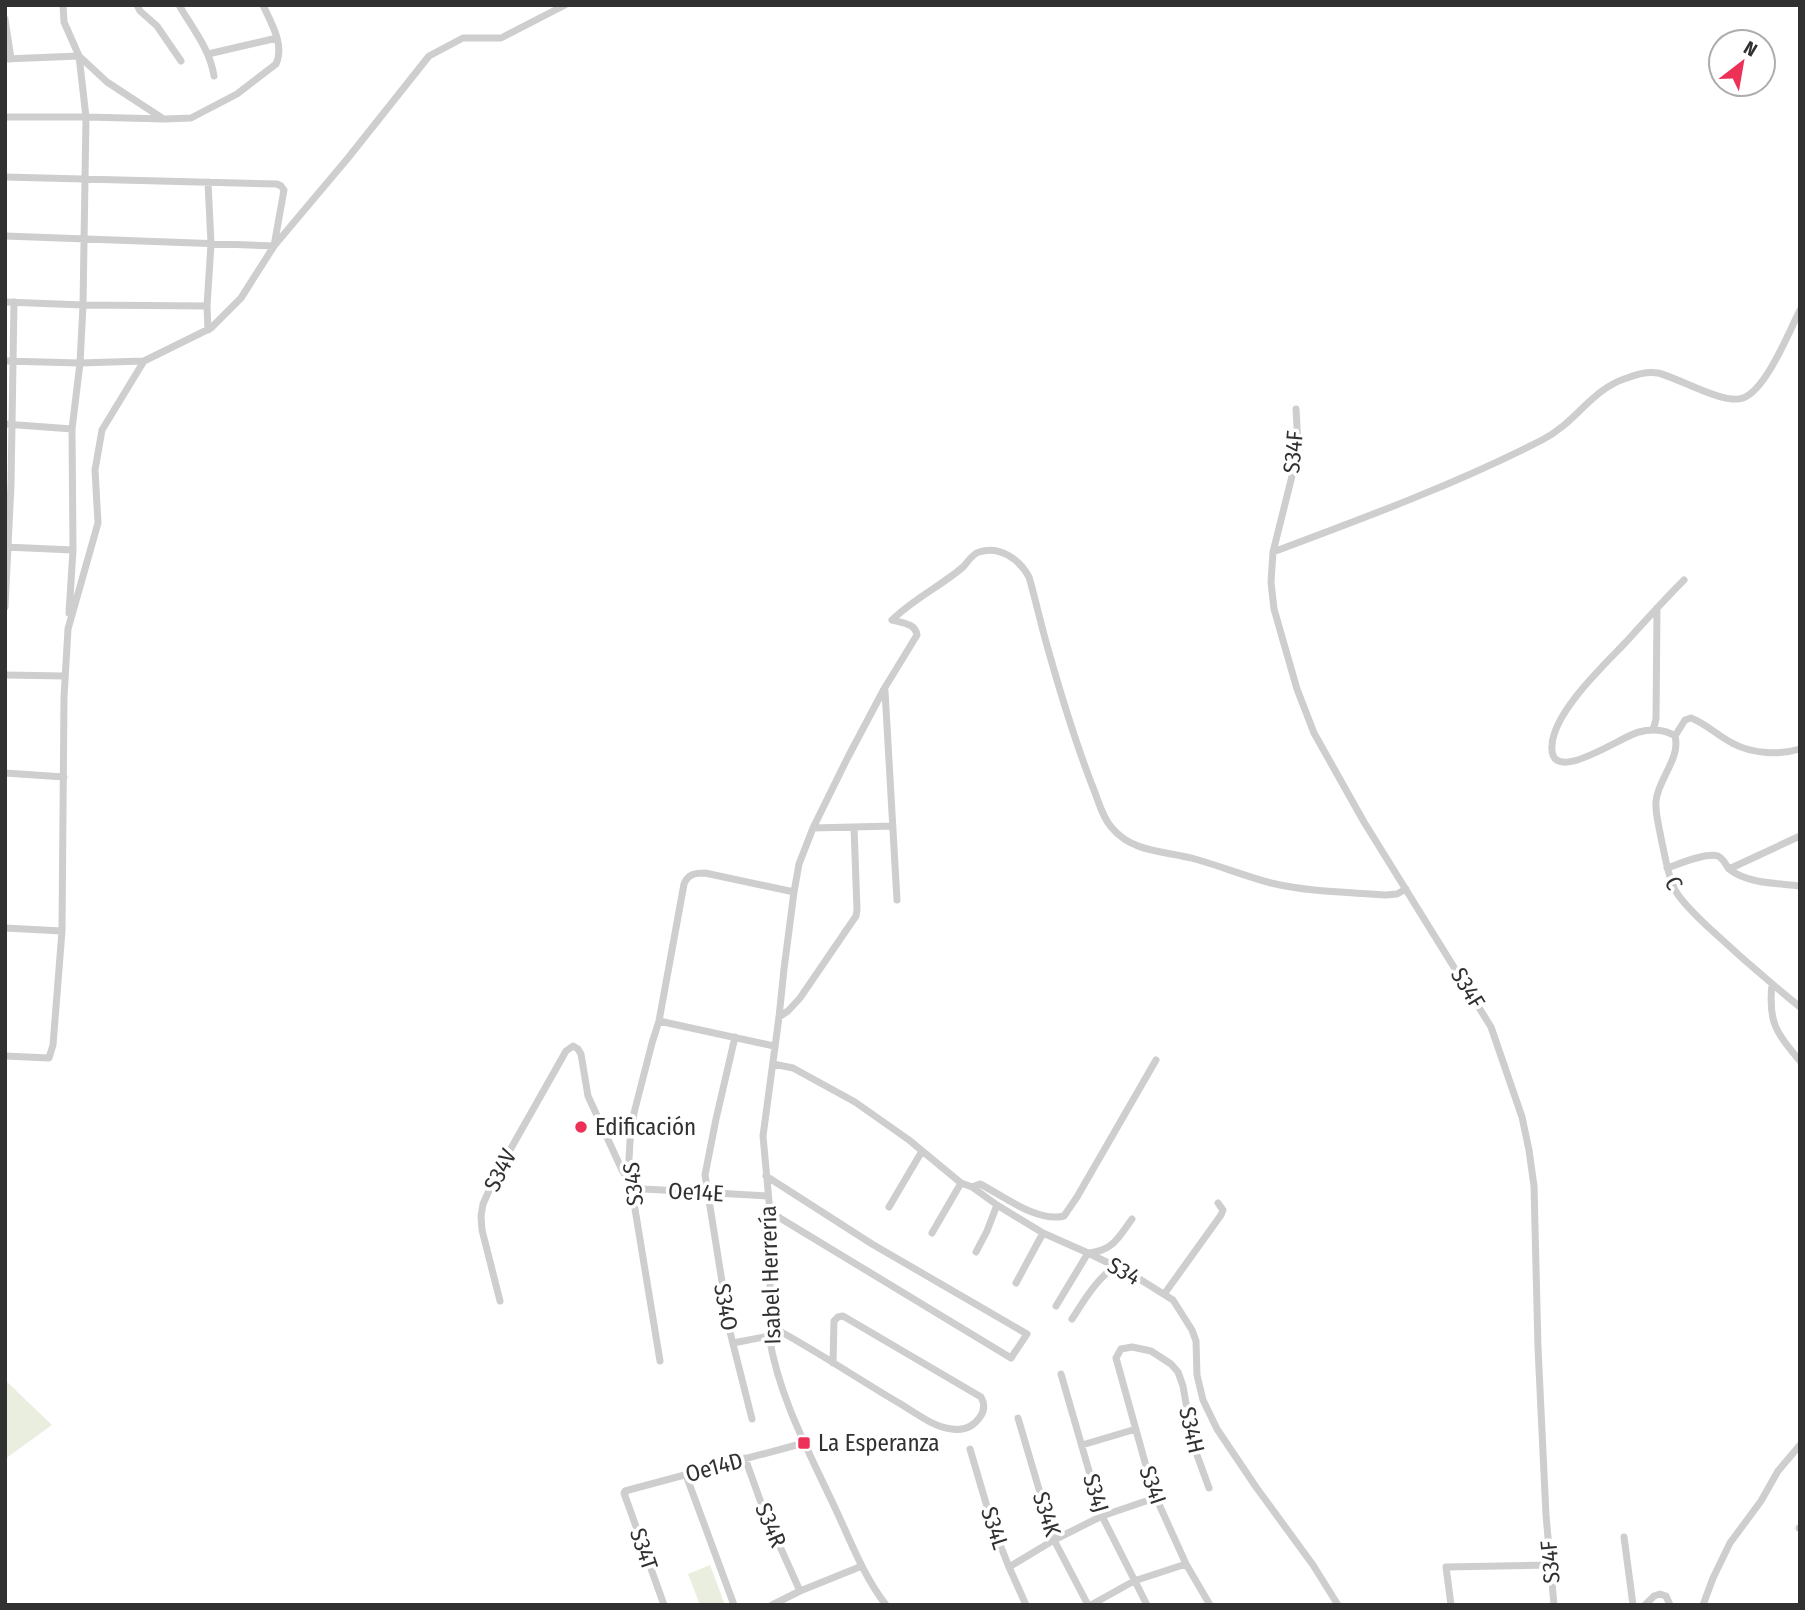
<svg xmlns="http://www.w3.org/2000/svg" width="1805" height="1610" font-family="'Fira Sans Condensed',sans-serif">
	<rect width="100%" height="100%" fill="#fff"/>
	<path fill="#eaeedf" d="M5,1380L52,1425L5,1459Z
		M710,1565L725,1605H700L688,1574Z"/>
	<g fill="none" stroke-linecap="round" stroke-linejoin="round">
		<path stroke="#cecece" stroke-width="7" d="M63,5L64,22L79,56L86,117L83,305L80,363L72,429L73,550L69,613
			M137,5L140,11L157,26L181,61
			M179,5C192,28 210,49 214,76
			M5,19L11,59
			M208,54L277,38
			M5,59L79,56L107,82L162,118
			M5,117H86L165,119L191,118L237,94L276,64C285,45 271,23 263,5
			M5,177L277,184L281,186L284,190L274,246L241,298L211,328L144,361L102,430L95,470L98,523L68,629L64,697L62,931L53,1045L49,1058L5,1056
			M5,236L274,246L348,158L429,56L463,38H501L565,5
			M5,302L83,305L207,306
			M208,330L207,306L211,244L208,182
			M5,361L80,363L144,361
			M1296,409L1298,445L1293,472L1273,552L1271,582L1274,609L1297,689L1314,733L1364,822L1491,1027L1522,1117L1529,1150L1534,1186L1538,1348L1546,1515L1554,1605
			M5,424L72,429
			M5,547L73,550
			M1273,552C1364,518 1456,484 1542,440C1576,423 1591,389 1627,378C1637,374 1647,371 1658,373C1679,378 1724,405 1743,398C1766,390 1789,332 1800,310
			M1684,580C1664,600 1645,621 1626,642C1603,666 1554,712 1552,745C1548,789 1623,735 1639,732C1650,729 1665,729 1675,736C1681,758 1658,779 1656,801C1655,813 1659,826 1661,838C1665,855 1667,874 1675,890C1683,904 1696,915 1707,926C1737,954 1768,981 1800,1007
			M5,607L11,485L14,302
			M892,620C913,599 941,586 963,567C968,562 972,554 979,552C1000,545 1020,560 1029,577C1036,601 1041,625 1048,649C1061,695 1075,741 1092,785C1098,799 1102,817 1112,828C1133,853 1166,851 1195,859C1220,866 1245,876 1271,883C1309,892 1347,892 1386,895L1397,894L1406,889
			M5,675L65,676
			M885,691L897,900
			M1653,730L1656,719L1657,608
			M1675,736L1685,720L1691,718C1707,724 1719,737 1734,744C1753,754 1780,755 1800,749
			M5,773L64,777
			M813,828L893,826
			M1800,836L1729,869C1748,884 1777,883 1800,886
			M1667,868C1679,864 1707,852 1718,856C1723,858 1726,865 1729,869
			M5,928L62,931
			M1772,984C1768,1023 1776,1032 1800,1061
			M779,1017L788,1011L800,998L856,916L857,910L854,827
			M659,1021L774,1046
			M735,1037L716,1119L705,1175L730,1332L752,1419
			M773,1064L793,1068L855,1102L909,1140L961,1183L972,1187L997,1205L1043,1233L1088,1253L1133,1275L1173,1300L1192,1330L1196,1341L1197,1375L1203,1400L1217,1429L1256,1487L1313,1565L1338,1605
			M766,1176L872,1244L1027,1334L1011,1358L770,1212
			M972,1187L980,1184C1002,1195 1037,1223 1064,1216L1077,1197L1156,1060
			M889,1207L922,1151
			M932,1233L961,1183
			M976,1252L987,1231L997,1205
			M1016,1283L1043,1233
			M1165,1293L1221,1215L1223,1210L1218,1203
			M500,1301L482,1230L481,1216L483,1204L496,1175L566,1051L573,1046L578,1049L581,1054L588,1096L622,1170L631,1183L644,1189L768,1196
			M1056,1306L1088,1253C1113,1251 1118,1238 1132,1219
			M1072,1319C1085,1299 1096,1280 1115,1266
			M774,1328C817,1351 858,1379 899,1403C916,1413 933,1427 952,1429C964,1431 973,1427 980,1417C985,1410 985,1404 981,1397L843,1316L838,1317L834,1321L833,1363
			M733,1343L769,1336
			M660,1361L635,1209L628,1178L630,1141L634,1113L652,1043L659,1021L684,884C688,874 695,873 705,873L794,892
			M1061,1374L1102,1516L1147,1605
			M1018,1418L1054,1540L1088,1605
			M1082,1445L1136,1429
			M970,1449L993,1527L1009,1567L1026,1605
			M745,1458L764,1511L800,1591
			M686,1475L734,1605
			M1209,1488L1193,1444L1183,1386L1178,1372L1171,1364L1151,1351L1132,1347L1121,1349L1116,1358L1153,1491L1186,1564L1210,1605
			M1799,1528H1800
			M1624,1537L1633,1605
			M1009,1567L1054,1540L1102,1516L1155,1498
			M664,1605L624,1493L625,1491L804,1443
			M772,1605L800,1591L862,1566
			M886,1605C864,1577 851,1542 836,1510C810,1454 779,1398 769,1336L774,1328L772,1322L770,1287V1212L763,1136L779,1017L784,969L794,892L799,864L813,828L848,757L884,689L917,635C915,623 902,623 892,620
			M1091,1605L1134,1581L1186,1564
			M1451,1605L1446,1567L1549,1565
			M1645,1605L1654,1596L1660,1594L1666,1596L1670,1605
			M1703,1605L1713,1578L1730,1543L1761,1501L1778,1471L1800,1445"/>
	</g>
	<g fill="#ec3058" stroke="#fff" stroke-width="2.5">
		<circle cx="581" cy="1127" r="7"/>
		<rect x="797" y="1436" width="14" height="14" rx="3.5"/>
	</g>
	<g text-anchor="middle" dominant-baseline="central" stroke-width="7" stroke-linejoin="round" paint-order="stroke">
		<g font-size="23" fill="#313131" stroke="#fff">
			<text transform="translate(1293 452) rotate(-85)">S34F</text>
			<text transform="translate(1674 883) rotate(66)">C</text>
			<text transform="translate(1468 988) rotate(59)">S34F</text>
			<text transform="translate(500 1170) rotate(-63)">S34V</text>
			<text transform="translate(633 1184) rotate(-96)">S34S</text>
			<text transform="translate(696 1192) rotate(3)">Oe14E</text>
			<text transform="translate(1124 1271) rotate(28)">S34</text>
			<text transform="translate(770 1275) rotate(-92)">Isabel Herrería</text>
			<text transform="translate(726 1307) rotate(80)">S34O</text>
			<text transform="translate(1192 1430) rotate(77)">S34H</text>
			<text transform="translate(714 1467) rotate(-15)">Oe14D</text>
			<text transform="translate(1153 1485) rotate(71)">S34I</text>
			<text transform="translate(1096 1493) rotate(73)">S34J</text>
			<text transform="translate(1047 1514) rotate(72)">S34K</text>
			<text transform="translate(771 1525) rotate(67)">S34R</text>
			<text transform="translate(995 1528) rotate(72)">S34L</text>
			<text transform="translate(644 1549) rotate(71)">S34T</text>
			<text transform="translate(1550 1562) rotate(-95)">S34F</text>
		</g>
		<g font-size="23" fill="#313131" stroke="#fff" text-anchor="start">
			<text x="595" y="1127">Edificación</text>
			<text x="818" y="1443">La Esperanza</text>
		</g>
	</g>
	<rect width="1805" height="1610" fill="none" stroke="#313131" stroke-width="14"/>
	<g transform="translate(1742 63) rotate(31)"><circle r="33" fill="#ffffff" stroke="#adadad" stroke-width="2"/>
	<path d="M0-5L12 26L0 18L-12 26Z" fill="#ec3058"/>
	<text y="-10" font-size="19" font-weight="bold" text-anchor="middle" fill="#313131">N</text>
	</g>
</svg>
